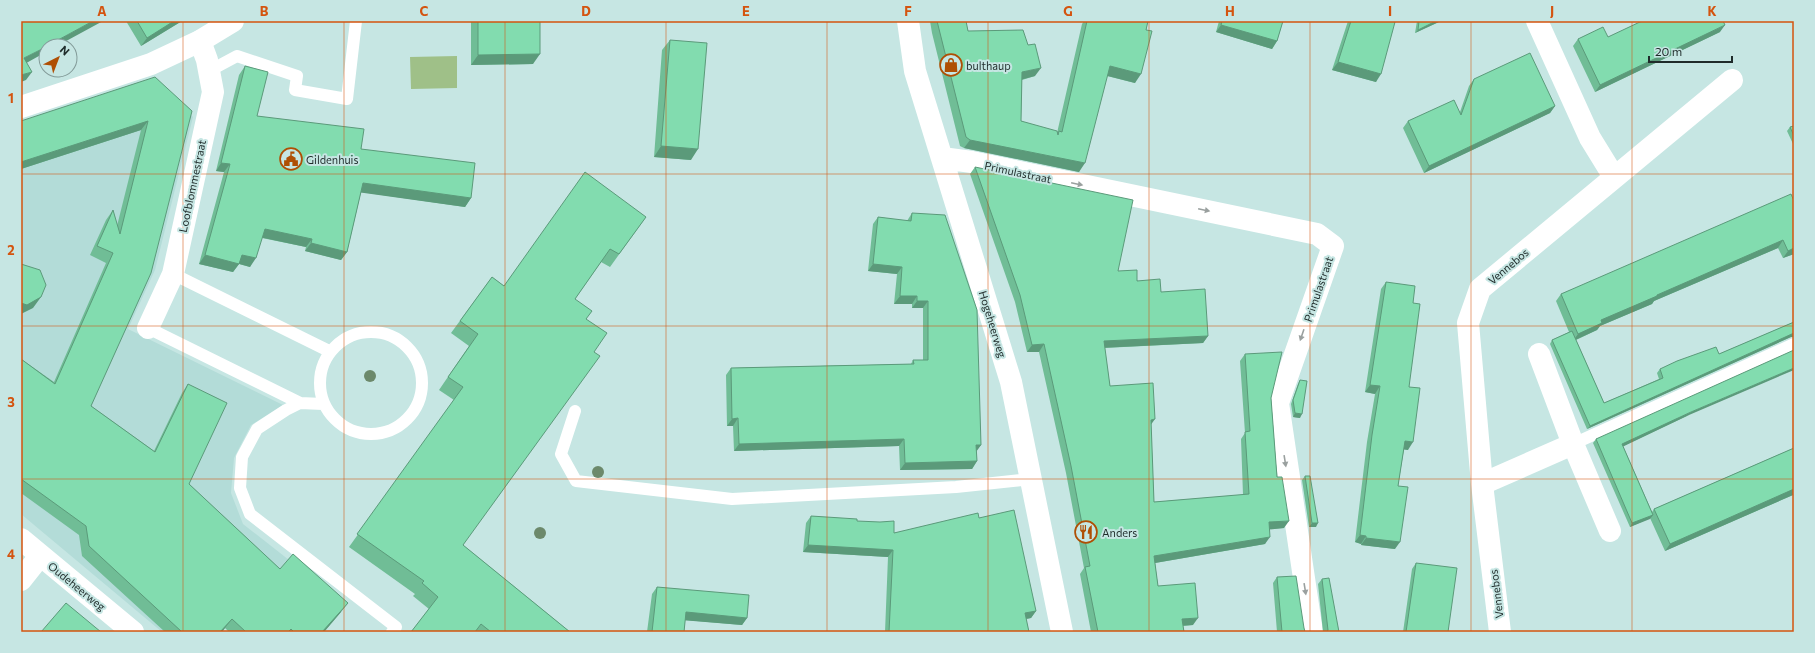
<svg xmlns="http://www.w3.org/2000/svg" width="1815" height="653" font-family="Commissioner,sans-serif">
	<rect width="100%" height="100%" fill="#c6e6e3"/>
	<path fill="#b3dcd8" d="M157,78L193,117L155,270L128,329L283,405L251,425L234,458L231,493L243,524L289,560L221,632H162L21,514V122Z"/>
	<path fill="#9fc088" d="M457,56V88L411,89L410,57Z"/>
	<g fill="none" stroke-linecap="round" stroke-linejoin="round">
		<path stroke="#fff" stroke-width="12" d="M209,71L237,56L297,76L295,90L347,99L356,21
			M173,274L329,351
			M148,328L300,403L323,404
			M320 383a51 51 0 1 1 102 0a51 51 0 1 1-102 0Z
			M300,403L286,410L257,429L242,457L240,488L250,514L396,627L392,632
			M575,411L561,454L576,481L732,499L956,487L1031,479
			M1573,444L1794,344"/>
		<path stroke="#fff" stroke-width="22" d="M908,21L915,71L1011,382L1062,632
			M1537,21L1590,138L1614,177
			M942,158L972,162L1317,234L1333,246L1278,403L1312,632
			M148,328L173,274L213,92L207,60L200,41
			M1573,444L1610,531
			M1482,484L1573,444L1539,354
			M21,539L133,632
			M21,580L40,556
			M1500,632L1482,484L1468,323L1480,289L1732,80"/>
		<path stroke="#fff" stroke-width="22" d="M21,107L151,64L200,41L233,21"/>
	</g>
	<g fill="#6c896b">
		<circle cx="370" cy="376" r="6"/>
		<circle cx="598" cy="472" r="6"/>
		<circle cx="540" cy="533" r="6"/>
	</g>
	<path fill="#70bd96" d="M126,21H182L141,46Z
		M471,21H540L533,64L471,65Z
		M930,21H966L968,31L1035,76L1022,80L1021,121L1057,133L1082,24L1084,21H1148L1135,83L1107,76L1079,172L964,148L960,146L932,33Z
		M1219,21H1283L1277,41L1272,49L1216,32Z
		M1348,21H1392L1376,82L1332,70Z
		M1417,21H1441L1415,33Z
		M1720,32L1595,92L1573,46L1578,39L1608,37Z
		M670,40L691,160L654,157L662,50Z
		M245,66L257,116L361,149L471,198L465,207L361,192L347,252L341,260L305,251L306,247L262,238L250,267L239,264L233,272L199,264L224,172L216,171L239,75Z
		M1474,79L1555,106L1550,113L1424,173L1403,128L1408,121L1460,112L1469,86Z
		M192,111L91,406L154,451L182,393L188,384L189,484L280,569L341,612L324,632H229L225,628L222,632H165L82,556L79,535L21,493V359L54,382L106,263L90,255L106,220L113,210L117,226L141,130L21,169V121Z
		M1794,126V146L1787,131L1790,127Z
		M975,167L1118,271L1161,292L1208,336L1203,343L1104,348L1110,386L1151,425L1154,502L1243,495L1241,439L1245,433L1240,361L1245,354L1271,398L1277,477L1284,528L1269,529L1265,544L1155,563L1158,586L1193,625L1183,626L1184,632H1091L1080,574L1084,568L1066,473L1039,352H1027L1015,302L970,174Z
		M1794,201V254L1783,258L1778,248L1654,301L1652,304L1600,326L1597,330L1576,340L1604,403L1659,379L1657,373L1660,369L1719,354L1794,322V337H1791L1587,429L1550,344L1552,340L1569,332L1556,301L1561,294Z
		M912,213L981,445L976,451L977,461L972,469L900,470L899,446L734,451L733,426H727L726,375L731,368L911,364L913,360H923V308H912V304H894L897,274L868,271L873,224L878,217L907,221Z
		M646,217L610,267L601,262L575,299L587,319L463,545L570,632H411L429,609L413,596L415,594L349,547L454,400L439,390L469,346L451,333L492,277L504,286Z
		M1386,282L1413,303L1409,387L1408,450L1404,449L1398,486L1395,549L1361,545V544L1355,542L1367,442L1375,394L1365,392L1381,289Z
		M1300,380V418L1293,417L1291,404L1298,384Z
		M1689,415L1623,446L1652,512L1654,509L1794,448V496L1793,495L1665,551L1650,518L1630,527L1593,443L1596,439Z
		M1305,476L1316,527H1309L1302,480Z
		M811,516L857,521L894,533L979,518L1036,611L1031,618L1026,619L1029,632H885L888,557L803,552L806,523Z
		M1416,563L1448,632H1403L1412,569Z
		M1277,577L1304,628L1305,632H1277L1273,583Z
		M1322,579L1339,632H1323L1318,584Z
		M657,587L747,618L742,625L685,620L684,632H647L652,594Z"/>
	<path fill="#5b9a7a" d="M93,21H103L57,46H47Z
		M174,21H182L141,46L147,38Z
		M1436,21H1441L1415,33L1418,30Z
		M1221,25L1277,41L1272,49L1216,32Z
		M1725,25L1720,32L1595,92L1600,85Z
		M46,47V52L21,66L24,58Z
		M540,54L533,64L471,65L478,55Z
		M1338,62L1381,74L1376,82L1332,70Z
		M1110,66L1141,74L1135,83L1104,75Z
		M1041,68L1035,76L1016,81L1022,72Z
		M32,72L26,80L21,82V75Z
		M1555,106L1550,113L1424,173L1429,166Z
		M148,121L141,130L21,169V162Z
		M970,140L1085,163L1079,172L964,148Z
		M661,146L698,149L691,160L654,157Z
		M221,163L230,164L224,172L216,171Z
		M363,183L471,198L465,207L357,192Z
		M265,229L312,239L306,247L259,237Z
		M1783,240L1778,248L1654,301L1652,304L1600,326L1597,330L1573,341L1578,334L1601,320L1657,295Z
		M311,243L347,252L341,260L305,251Z
		M1794,248V254L1783,258L1788,251Z
		M205,255L239,264L233,272L199,264Z
		M242,255L256,258L250,267L236,263Z
		M873,264L902,267L897,274L868,271Z
		M900,296H917L912,304H894Z
		M41,297L33,308L21,314V303Z
		M917,301H928L923,308H912Z
		M1794,333V337H1791L1587,429L1590,426Z
		M1208,336L1203,343L1099,348L1104,341Z
		M1044,344L1039,352H1027L1032,345Z
		M1794,368V370L1689,415L1620,448L1622,444L1691,412Z
		M1370,385L1380,386L1375,394L1365,392Z
		M1295,413L1302,414L1300,418L1293,417Z
		M738,418L733,426H727L732,419Z
		M1155,419L1150,426L1151,420Z
		M904,439L899,446L734,451L739,444Z
		M1405,441L1413,442L1408,450L1400,449Z
		M976,445H981L976,452Z
		M977,461L972,469L900,470L905,463Z
		M1794,489V493L1793,495L1665,551L1670,544Z
		M1653,515L1650,519L1630,527L1632,523Z
		M1289,521L1284,528L1264,530L1269,522Z
		M1312,523H1318L1316,527H1309Z
		M1360,535L1366,536L1361,544L1355,542Z
		M1270,537L1265,544L1149,564L1154,556Z
		M1366,538L1400,542L1395,549L1361,545Z
		M808,545L893,550L888,557L803,552Z
		M348,603L341,612L324,632H322Z
		M1036,611L1031,618L1020,620L1025,613Z
		M686,612L747,618L742,625L681,620Z
		M1198,618L1193,625L1177,626L1182,619Z
		M232,619L225,628L222,632H220Z"/>
	<path fill="#82dcaf" stroke="#5b9a7a" d="M21,21H93L47,46H46V47L24,58L32,72L21,75Z
		M137,21H174L147,38Z
		M478,21H540V54L478,55Z
		M937,21H966L968,31L1023,30L1028,45L1035,44L1041,68L1022,72L1021,121L1057,131L1058,135L1059,131L1062,132L1087,21H1148L1146,30L1152,31L1141,74L1110,66L1085,163L970,140L966,137Z
		M1222,21H1283L1277,41L1221,25Z
		M1351,21H1392L1395,22L1381,74L1338,62Z
		M1419,21H1436L1418,30Z
		M1642,21H1723L1725,25L1600,85L1578,39L1603,27L1608,37Z
		M670,40L707,43L698,149L661,146Z
		M1530,53L1555,106L1429,166L1408,121L1454,100L1461,115L1474,79Z
		M245,66L268,72L257,116L364,129L361,149L475,163L471,198L363,183L347,252L311,243L312,239L265,229L256,258L242,255L239,264L205,255L230,164L221,163Z
		M155,77L192,111L151,273L91,406L155,452L188,384L227,403L189,484L280,569L293,554L348,603L322,632H294L291,629L288,632H246L232,619L220,632H182L89,546L86,526L21,479V359L55,384L113,253L97,246L113,210L120,234L148,121L21,162V121Z
		M1794,126V136L1790,127Z
		M975,167L1133,200L1118,271L1137,270V281L1160,279L1161,292L1205,289L1208,336L1104,341L1110,386L1153,383L1155,419L1151,420L1154,502L1249,494L1245,432L1250,431L1245,354L1282,352L1271,398L1277,477H1282L1289,521L1269,522L1270,537L1154,556L1158,586L1195,583L1198,618L1182,619L1184,632H1098L1085,567L1090,566L1071,466L1044,344L1032,345L1020,295Z
		M585,172L646,217L619,254L610,249L575,299L592,311L586,319L607,333L594,352L600,356L463,545L570,632H491L481,624L475,632H411L438,597L422,583L424,581L357,534L463,387L448,377L478,334L460,321L492,277L504,286Z
		M1791,194L1794,201V248L1788,251L1783,240L1657,295V296L1601,320L1602,323L1578,334L1561,294Z
		M912,213L945,215L977,310L981,445H976L977,461L905,463L904,439L739,444L738,418L732,419L731,368L914,364L913,360H928V301H917V296H900L902,267L873,264L878,217L911,221Z
		M21,264L40,270L46,285L41,297L27,305L21,303Z
		M1386,282L1415,286L1413,303L1420,304L1409,387L1420,388L1413,442L1405,441L1398,486L1408,487L1400,542L1366,538V536L1360,535L1372,435L1380,386L1370,385Z
		M1794,322V333L1590,426L1552,340L1572,331L1604,403L1663,378L1660,369L1677,361L1716,347L1719,354Z
		M1794,350V368L1691,412L1622,444L1653,515L1632,523L1596,439Z
		M1300,380L1307,381L1302,414L1295,413L1293,400Z
		M1794,448V489L1670,544L1654,509Z
		M1305,476H1310L1318,523H1312Z
		M1014,510L1036,611L1025,613L1029,632H889L893,550L808,545L811,516L857,519V521L880,522L894,521V533L978,513L979,518Z
		M1416,563L1457,568L1448,632H1406Z
		M1296,576L1304,628L1305,632H1282L1277,577Z
		M1329,578L1339,632H1327L1328,630L1322,579Z
		M657,587L749,595L747,618L686,612L684,632H652Z
		M66,603L101,632H41Z"/>
	<defs><path id="oneway-solid" d="M-6-.8H1V-3.2L6.5 0L1 3.2V.8H-6Z"/></defs>
	<g fill="#9aa09f">
		<use href="#oneway-solid" transform="translate(1077 184) rotate(12)"/>
		<use href="#oneway-solid" transform="translate(1204 210) rotate(12)"/>
		<use href="#oneway-solid" transform="translate(1302 335) rotate(109)"/>
		<use href="#oneway-solid" transform="translate(1285 461) rotate(81)"/>
		<use href="#oneway-solid" transform="translate(1305 589) rotate(81)"/>
	</g>
	<path fill="none" stroke="#d4540f" stroke-width="1" stroke-opacity="0.55" d="M183,21V632M344,21V632M505,21V632M666,21V632M827,21V632M988,21V632M1149,21V632M1310,21V632M1471,21V632M1632,21V632M21,174H1794M21,326H1794M21,479H1794"/>
	<defs>
		<g id="shop-ring" transform="scale(1.15)"><circle r="9.5" fill="#c6e6e3" stroke="#af4f04" stroke-width="1.5"/><path d="M-5-2.5h2.3a2.7 3.5 0 0 1 5.4 0H5L5.5 6h-11ZM-1.5-2.5h3a1.5 2.3 0 0 0-3 0Z" fill="#af4f04"/></g>
		<g id="civic-ring" transform="scale(1.15)"><circle r="9.5" fill="#c6e6e3" stroke="#af4f04" stroke-width="1.5"/><path d="M-.6-6.5H3V-4.5H.6V-3L4-1V1h2V6H-6V1h2V-1L-.6-3ZM-1.2 2.5V6h2.4V2.5Z" fill="#af4f04"/></g>
		<g id="restaurant-ring" transform="scale(1.15)"><circle r="9.5" fill="#c6e6e3" stroke="#af4f04" stroke-width="1.5"/><path d="M-5-6h1v4h1v-4h1v4h1v-4h1v5L-1.5 .5V6h-2V.5L-5-1ZM5-6V6H3V1.5H1.5Q1.5-4 5-6Z" fill="#af4f04"/></g>
	</defs>
	<g fill-rule="evenodd">
		<use href="#shop-ring" x="951" y="65"/>
		<use href="#civic-ring" x="291" y="159"/>
		<use href="#restaurant-ring" x="1086" y="532"/>
	</g>
	<g text-anchor="middle" dominant-baseline="central" stroke-width="4" stroke-linejoin="round" paint-order="stroke">
		<g font-size="11" fill="#1f2b2a" stroke="#c6e6e3" text-anchor="start">
			<text x="966" y="65">bulthaup</text>
			<text x="306" y="159">Gildenhuis</text>
			<text x="1102" y="532">Anders</text>
		</g>
		<g font-size="11" fill="#1f2b2a" stroke="#c6e6e3">
			<text transform="translate(1018 172) rotate(12)">Primulastraat</text>
			<text transform="translate(192 186) rotate(-78)">Loofblommestraat</text>
			<text transform="translate(1508 266) rotate(-40)">Vennebos</text>
			<text transform="translate(1318 289) rotate(-71)">Primulastraat</text>
			<text transform="translate(993 324) rotate(73)">Hogeheerweg</text>
			<text transform="translate(77 586) rotate(39)">Oudeheerweg</text>
			<text transform="translate(1496 594) rotate(-97)">Vennebos</text>
		</g>
	</g>
	<rect width="1815" height="653" fill="none" stroke="#c6e6e3" stroke-width="44"/>
	<g transform="translate(58 58) rotate(42)"><circle r="19" fill="#c6e6e3" stroke="#839b99"/>
	<path d="M0-3L7 15L0 10L-7 15Z" fill="#af4f04"/>
	<text y="-6" font-size="11" font-weight="bold" text-anchor="middle" fill="#1f2b2a">N</text>
	</g>
	<path d="M1649 56v6h83v-6" fill="none" stroke="#1f2b2a" stroke-width="2"/>
	<text x="1655" y="56" font-size="12" fill="#1f2b2a" stroke="#c6e6e3" stroke-width="3" paint-order="stroke">20 m</text>
	<rect x="22" y="22" width="1771" height="609" fill="none" stroke="#d4540f" stroke-width="1.5"/>
	<g font-size="13" text-anchor="middle" font-weight="bold" fill="#d4540f">
		<text x="102" y="16">A</text>
		<text x="264" y="16">B</text>
		<text x="424" y="16">C</text>
		<text x="586" y="16">D</text>
		<text x="746" y="16">E</text>
		<text x="908" y="16">F</text>
		<text x="1068" y="16">G</text>
		<text x="1230" y="16">H</text>
		<text x="1390" y="16">I</text>
		<text x="1552" y="16">J</text>
		<text x="1712" y="16">K</text>
		<text x="11" y="103">1</text>
		<text x="11" y="255">2</text>
		<text x="11" y="407">3</text>
		<text x="11" y="559">4</text>
	</g>
</svg>
